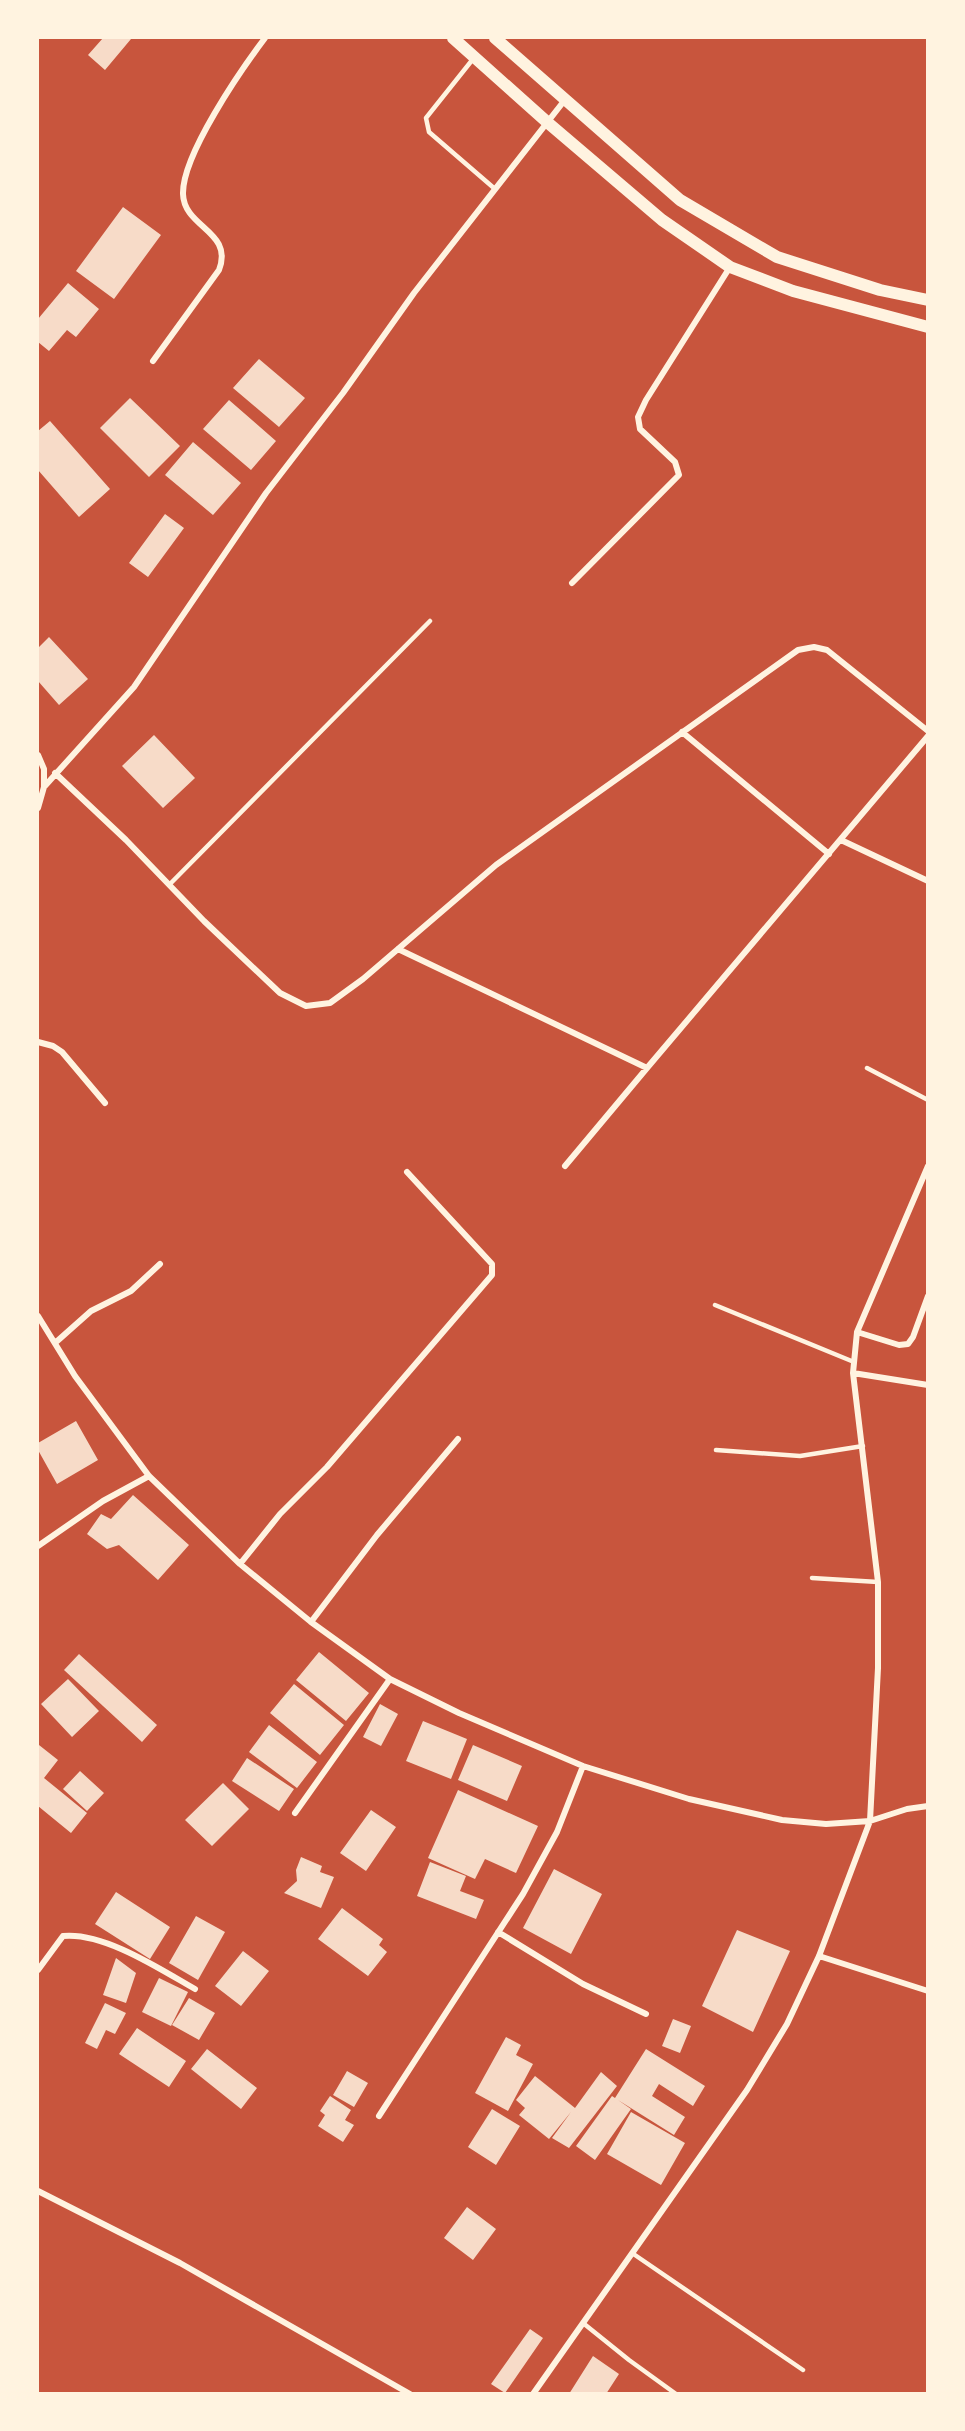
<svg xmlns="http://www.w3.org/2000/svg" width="965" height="2431" font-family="'Roboto Serif',serif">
	<rect width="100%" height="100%" fill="#c8553d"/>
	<path fill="#f7dbc8" d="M103,38L131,39L105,70L88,55Z
		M123,207L161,235L114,299L76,271Z
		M68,283L99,309L76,337L67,330L49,351L38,342V319Z
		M259,359L305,398L279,427L233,388Z
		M130,398L180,446L149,477L100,428Z
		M229,400L276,441L251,470L203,429Z
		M50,421L110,489L79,517L38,470V431Z
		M193,442L241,483L213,515L165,475Z
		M165,514L184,528L148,577L129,563Z
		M49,637L88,679L59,705L38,681V648Z
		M154,735L195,778L163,808L122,766Z
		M76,1421L98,1460L57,1484L38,1450V1443Z
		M133,1495L189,1545L158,1580L119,1545L107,1549L87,1534L101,1514L111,1519Z
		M319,1652L369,1693L346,1721L296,1680Z
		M79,1654L157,1725L142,1742L64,1670Z
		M68,1679L99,1711L72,1737L41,1704Z
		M294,1684L344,1725L320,1755L270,1713Z
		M380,1704L398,1714L381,1746L363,1737Z
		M423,1721L467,1739L451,1779L406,1761Z
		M269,1725L317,1762L297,1788L249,1752Z
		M39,1745L58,1760L44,1778L87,1813L71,1833L38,1806Z
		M473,1745L522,1766L507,1801L458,1780Z
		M247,1758L294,1789L279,1811L232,1781Z
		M80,1771L104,1793L87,1811L63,1789Z
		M223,1783L249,1809L212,1846L185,1820Z
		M458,1790L538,1826L516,1873L485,1859L475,1879L428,1858Z
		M371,1810L396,1827L366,1871L340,1853Z
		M301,1857L322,1866L320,1872L334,1877L321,1908L284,1893L297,1881L296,1870Z
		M430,1862L466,1876L460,1891L484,1900L476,1919L417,1896Z
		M554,1869L602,1894L571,1954L523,1928Z
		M116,1892L170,1927L150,1959L95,1924Z
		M342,1908L383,1939L379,1945L387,1952L368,1976L318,1939Z
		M196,1916L225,1932L198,1980L169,1963Z
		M737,1930L790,1951L753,2032L702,2006Z
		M243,1951L269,1971L241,2006L215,1986Z
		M116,1958L136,1973L126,2003L103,1995Z
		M159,1978L188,1992L171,2026L142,2012Z
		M189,1998L215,2013L199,2040L172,2025Z
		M105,2003L126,2013L115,2034L106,2030L97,2049L85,2043Z
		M673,2019L691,2026L680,2053L662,2046Z
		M137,2028L186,2061L169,2087L119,2054Z
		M506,2037L521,2045L516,2055L533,2064L508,2111L475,2093Z
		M207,2049L257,2088L241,2109L191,2069Z
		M646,2049L705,2086L693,2106L659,2084L652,2096L685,2117L674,2135L618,2100L631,2109L595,2160L576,2146L612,2096L615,2098Z
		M347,2071L368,2083L354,2107L333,2095Z
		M601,2072L617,2086L569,2148L552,2138L571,2112L549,2139L519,2115L525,2108L516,2100L535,2076L575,2108Z
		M330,2096L351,2110L345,2120L354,2125L343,2142L318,2126L325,2115L320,2111Z
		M492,2109L520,2126L496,2165L468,2147Z
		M631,2112L685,2143L661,2185L607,2154Z
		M467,2207L496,2229L473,2260L444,2238Z
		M530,2329L543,2338L505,2393L491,2384Z
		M593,2356L619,2374L606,2394H569Z"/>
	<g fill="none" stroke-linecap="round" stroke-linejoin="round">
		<path stroke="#fff3e0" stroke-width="4.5" d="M473,59L426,118L429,132L495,189
			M169,885L430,621
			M867,1068L928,1100
			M715,1305L854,1362
			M716,1450L800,1456L863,1446
			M812,1578L878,1582
			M632,2253L803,2370
			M583,2323L629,2360L676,2394"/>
		<path stroke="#fff3e0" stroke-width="6" d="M153,361L219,270C234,231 184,228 183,194C182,155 241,70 265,38
			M572,583L679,475L675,462L640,429L638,417L646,400L730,267
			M682,732L829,854
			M38,755L44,769V787
			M55,773L126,840L204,921L280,993L306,1006L330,1003L363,979L496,865L798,650L814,647L827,650L928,731
			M38,808L44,787L134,687L266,493L343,393L414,293L564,101
			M841,840L928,881
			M398,949L647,1068L928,736
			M38,1042L53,1046L62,1052L105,1103
			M565,1166L647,1068
			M38,1316L75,1376L149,1476L240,1564L311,1622L390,1679L459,1713L583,1766L689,1799L782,1820L826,1824L870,1821L907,1809L928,1806
			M857,1332L899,1345L908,1344L913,1337L928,1296
			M55,1343L91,1311L131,1291L160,1264
			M853,1373L928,1385
			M38,1546L103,1501L149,1476
			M240,1564L280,1514L327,1467L492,1275V1264L407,1172
			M311,1622L377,1535L458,1439
			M295,1813L390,1679
			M498,1932L583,1984L646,2014
			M819,1956L928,1991
			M38,1970L63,1936C104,1932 160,1969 195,1989
			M379,2116L523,1894L557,1832L583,1766
			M38,2191L180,2263L410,2394
			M533,2394L747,2090L787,2024L819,1956L870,1821L878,1668V1582L853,1373L857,1332L928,1166"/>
		<path stroke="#fff3e0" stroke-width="12" d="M453,38L547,122L662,220L730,267L793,291L928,327
			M495,38L680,200L777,257L880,290L928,300"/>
	</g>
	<rect width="965" height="2431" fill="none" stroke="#fff3e0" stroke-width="78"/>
</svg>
